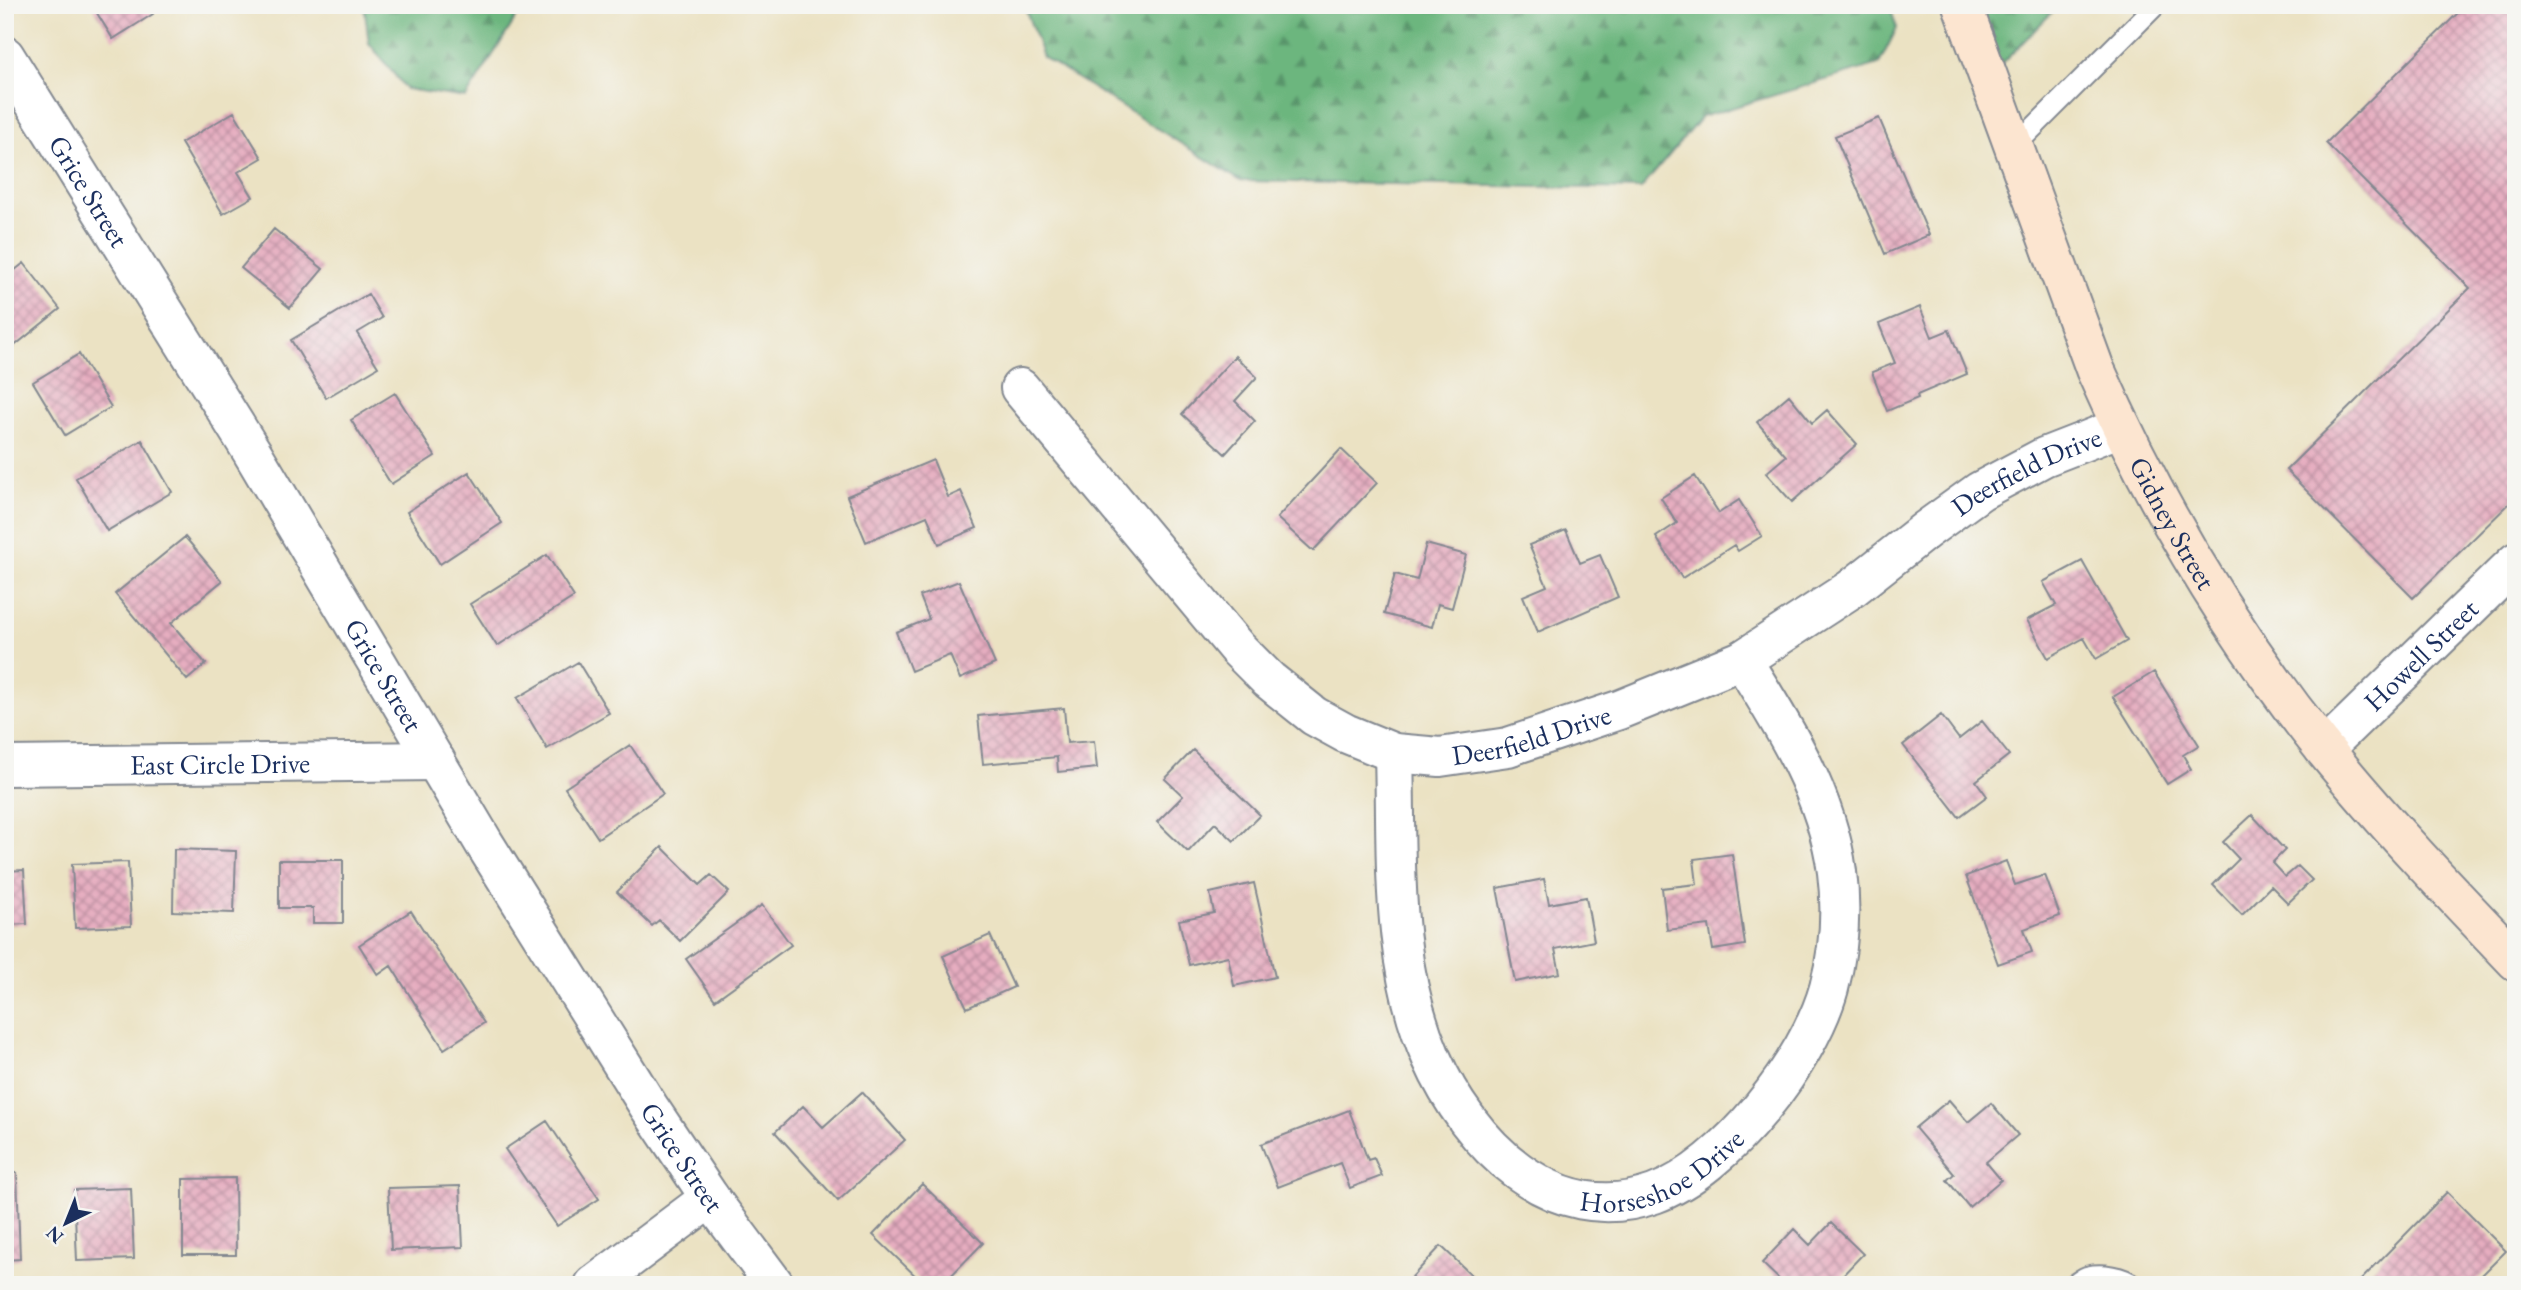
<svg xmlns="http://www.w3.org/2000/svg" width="2521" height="1290" font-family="'EB Garamond',serif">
	<defs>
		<pattern id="forest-firs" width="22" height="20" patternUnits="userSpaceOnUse" patternTransform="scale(1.75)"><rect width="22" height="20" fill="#6cb67e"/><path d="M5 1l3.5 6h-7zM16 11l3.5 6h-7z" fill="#58946a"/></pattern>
		<pattern id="building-cross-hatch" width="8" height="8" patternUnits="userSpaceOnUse" patternTransform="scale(1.75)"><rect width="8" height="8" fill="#e6adc0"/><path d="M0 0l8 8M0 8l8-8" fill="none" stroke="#ba8d9f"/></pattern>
	</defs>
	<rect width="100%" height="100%" fill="#f6f6f2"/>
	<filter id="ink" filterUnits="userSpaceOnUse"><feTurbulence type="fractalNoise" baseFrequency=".0143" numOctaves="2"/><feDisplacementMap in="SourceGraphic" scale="14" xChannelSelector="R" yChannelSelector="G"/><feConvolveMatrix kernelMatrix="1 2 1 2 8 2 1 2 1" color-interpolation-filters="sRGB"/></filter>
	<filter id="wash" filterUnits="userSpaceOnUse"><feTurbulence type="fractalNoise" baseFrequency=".00686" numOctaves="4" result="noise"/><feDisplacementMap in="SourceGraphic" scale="28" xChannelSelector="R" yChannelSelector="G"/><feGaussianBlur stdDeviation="1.57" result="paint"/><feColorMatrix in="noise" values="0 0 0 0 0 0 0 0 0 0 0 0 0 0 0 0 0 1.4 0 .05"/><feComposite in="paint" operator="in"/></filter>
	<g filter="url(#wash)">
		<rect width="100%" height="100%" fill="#ebe2c3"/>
		<path fill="url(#forest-firs)" stroke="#44726e" stroke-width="2" d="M364,5H524L466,98L406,89L369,43Z
			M1024,5H1889L1897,28L1879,64L1701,117L1641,189L1241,181L1043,57Z
			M1962,5H2059L1989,77Z"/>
		<g id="blocks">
			<path fill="url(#building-cross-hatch)" d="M92,5H148L153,14L113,39Z
				M2466,5H2516V497L2413,598L2286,470L2470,288L2326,143Z
				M234,112L262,158L238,172L253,197L223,214L181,143Z
				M1879,118L1929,235L1885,254L1835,136Z
				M274,229L323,269L290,308L241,268Z
				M24,263L60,309L8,351L5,347V278Z
				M368,294L382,318L357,333L378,367L326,398L291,340Z
				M1920,307L1932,337L1949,330L1967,374L1917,395L1918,398L1887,411L1872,372L1895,363L1879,324Z
				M79,354L111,407L65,435L33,382Z
				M1235,356L1257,377L1235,401L1255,421L1225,454L1182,414Z
				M395,393L435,456L391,484L351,420Z
				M1789,395L1812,423L1827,410L1857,444L1792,502L1766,473L1786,456L1757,422Z
				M142,440L172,492L107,531L76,478Z
				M1341,449L1377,483L1313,551L1277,518Z
				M933,460L948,497L961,491L977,528L939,544L927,516L866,542L847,496Z
				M469,472L502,523L440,564L407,512Z
				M1695,476L1719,513L1739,500L1762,536L1738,551L1734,545L1682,578L1656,537L1677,523L1661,498Z
				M1566,530L1580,563L1600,555L1618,597L1538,632L1523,596L1547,586L1529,545Z
				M185,537L222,581L171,623L206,664L187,680L115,594Z
				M1426,544L1466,555L1452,608L1438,604L1432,627L1384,614L1395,574L1417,580Z
				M547,555L574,597L497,646L470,604Z
				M2082,561L2127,641L2096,659L2084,638L2048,658L2027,620L2056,605L2043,582Z
				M959,581L995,664L960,679L950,655L911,671L896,632L929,619L920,596Z
				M578,662L609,713L547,749L517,698Z
				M2154,672L2199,745L2183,755L2191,769L2167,784L2113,697Z
				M1064,708L1067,743L1094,741L1097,768L1058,772L1057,757L983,764L978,716Z
				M1941,715L1959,739L1982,721L2009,755L1976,781L1987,796L1959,817L1903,745Z
				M630,745L663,794L598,838L565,788Z
				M1193,750L1260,815L1234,841L1215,823L1188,852L1157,822L1183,796L1165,779Z
				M2252,815L2285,850L2272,863L2285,877L2298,866L2312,880L2288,903L2271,886L2242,915L2213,885L2239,859L2223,842Z
				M662,847L700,885L711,875L729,892L680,941L659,920L652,926L617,892Z
				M174,849L236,851L234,913L173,911Z
				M1732,854L1745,945L1713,950L1709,925L1667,930L1662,888L1697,884L1694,859Z
				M279,860H343V923H313V908H279Z
				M2006,861L2015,885L2045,875L2060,916L2024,929L2032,952L1998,964L1966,876Z
				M128,862L131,926L75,928L72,864Z
				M24,870L27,924L5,925V871Z
				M1544,879L1549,904L1586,897L1594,941L1555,949L1560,973L1515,982L1497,888Z
				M1254,883L1275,977L1234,986L1228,956L1189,965L1179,920L1214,913L1210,893Z
				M762,905L791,945L715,1000L686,959Z
				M411,911L484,1023L444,1049L391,966L378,975L359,945Z
				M990,935L1014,987L967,1008L943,956Z
				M862,1092L905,1140L838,1201L775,1132L803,1106L823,1127Z
				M1949,1100L1968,1122L1991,1103L2018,1135L1986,1162L2001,1180L1969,1207L1947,1180L1954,1174L1915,1128Z
				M1349,1110L1368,1160L1374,1158L1382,1176L1350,1188L1340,1163L1278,1187L1261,1144Z
				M547,1121L599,1199L557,1226L505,1149Z
				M5,1173H17L20,1259L5,1260Z
				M235,1178L236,1255H183V1179Z
				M922,1184L983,1243L942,1285H925L873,1235Z
				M460,1186L463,1247L391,1250L388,1188Z
				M131,1188L134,1259L77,1261L74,1190Z
				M2447,1192L2506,1251L2472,1285H2356Z
				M1831,1223L1863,1254L1838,1280L1843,1285H1785L1762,1263L1794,1229L1810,1245Z
				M1441,1246L1482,1285H1420L1412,1277Z"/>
		</g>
	</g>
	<g filter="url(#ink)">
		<use href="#blocks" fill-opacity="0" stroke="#838890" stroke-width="2"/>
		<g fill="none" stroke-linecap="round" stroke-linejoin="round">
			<g stroke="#838890" stroke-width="23">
				<path id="lane" d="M2014,147L2156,5
					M2073,1285C2078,1282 2083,1277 2088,1276C2102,1273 2123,1276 2134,1285"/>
			</g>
			<g stroke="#838890" stroke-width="42">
				<g id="street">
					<path id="s1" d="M5,56L252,452L484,843L649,1107L710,1198L775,1285"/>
					<path id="s2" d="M1020,388L1237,648L1269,680L1314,716L1345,733L1394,753L1440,757L1508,747L1619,710L1742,660L1851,589L1926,530L1980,491L2044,457L2121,427"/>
					<path id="s3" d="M2324,749L2516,562"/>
					<path id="s4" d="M1394,753C1397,854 1389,961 1431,1057C1468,1142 1552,1230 1654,1194C1726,1168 1809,1061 1829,988C1839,950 1842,911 1837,872C1827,794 1783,725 1742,660"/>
					<path id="s5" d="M5,766L436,761"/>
					<path d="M594,1285L710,1198"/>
				</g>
			</g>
			<g stroke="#838890" stroke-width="42">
				<g id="secondary">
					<path id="s6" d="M1962,5L2095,369C2155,505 2231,633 2324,749C2384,823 2450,892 2516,961"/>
				</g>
			</g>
			<use href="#lane" stroke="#fff" stroke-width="19"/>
			<use href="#street" stroke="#fff" stroke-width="38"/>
			<use href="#secondary" stroke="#fce5d0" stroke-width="38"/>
		</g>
	</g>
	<g text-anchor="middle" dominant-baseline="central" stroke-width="5" stroke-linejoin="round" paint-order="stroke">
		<g font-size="28" fill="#1b2f5e" stroke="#f6f6f2">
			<text stroke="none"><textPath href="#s1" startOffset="159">Grice Street</textPath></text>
			<text stroke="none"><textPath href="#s2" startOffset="1237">Deerfield Drive</textPath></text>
			<text stroke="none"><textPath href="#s6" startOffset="560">Gidney Street</textPath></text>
			<text stroke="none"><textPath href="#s3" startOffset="135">Howell Street</textPath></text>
			<text stroke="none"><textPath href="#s1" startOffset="726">Grice Street</textPath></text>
			<text stroke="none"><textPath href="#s2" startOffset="670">Deerfield Drive</textPath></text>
			<text stroke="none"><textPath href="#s5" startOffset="215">East Circle Drive</textPath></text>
			<text stroke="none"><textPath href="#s1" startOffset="1293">Grice Street</textPath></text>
			<text stroke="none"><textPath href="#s4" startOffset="612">Horseshoe Drive</textPath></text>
		</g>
	</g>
	<rect width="2521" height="1290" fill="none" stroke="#f6f6f2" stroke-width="28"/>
	<g transform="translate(66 1223) rotate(223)" stroke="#f6f6f2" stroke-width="5" paint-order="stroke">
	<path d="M0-5L12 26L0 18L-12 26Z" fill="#1b2f5e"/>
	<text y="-10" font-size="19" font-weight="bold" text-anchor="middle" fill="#1b2f5e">N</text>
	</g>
</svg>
